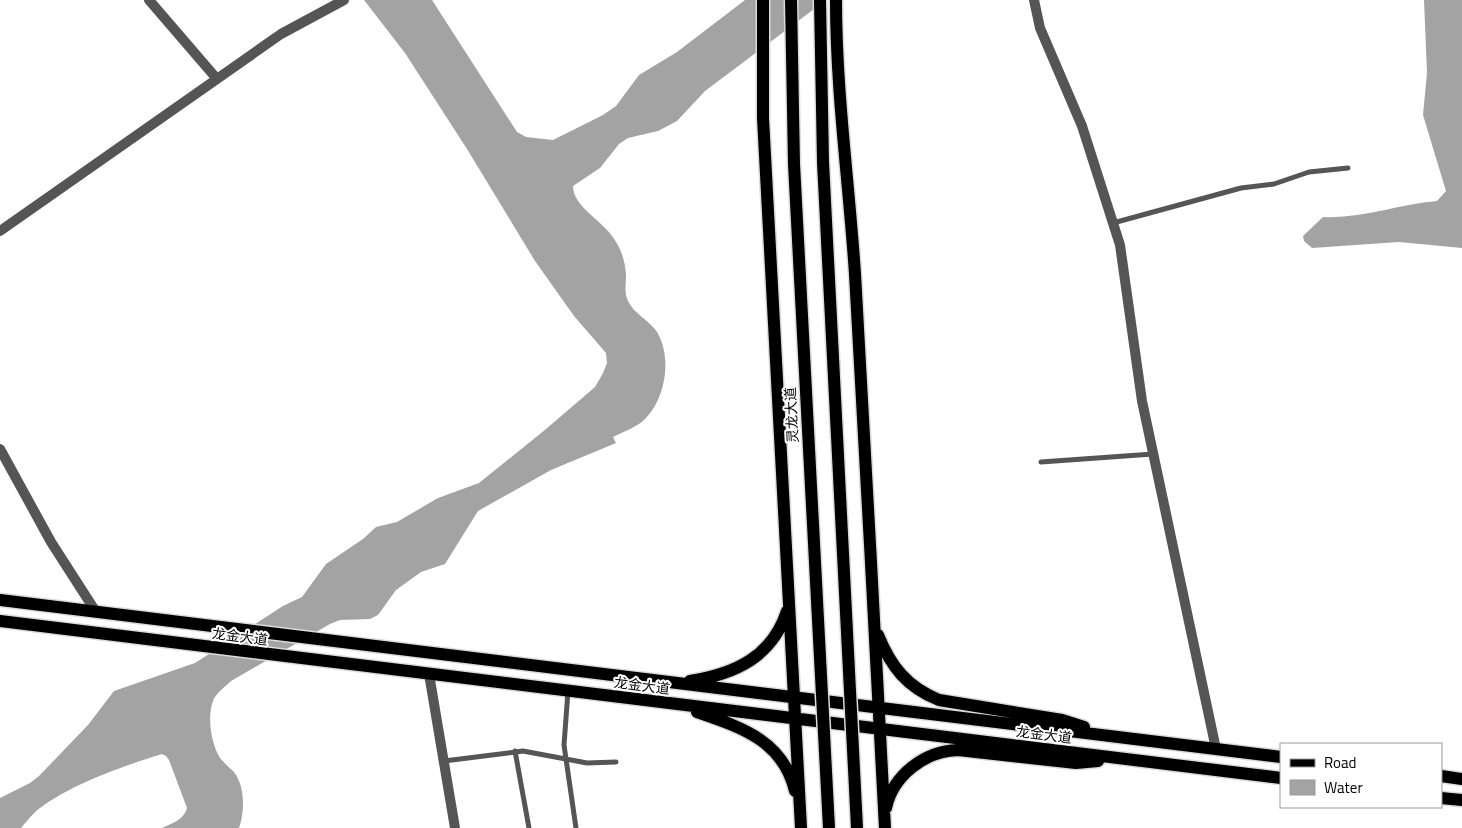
<svg xmlns="http://www.w3.org/2000/svg" width="1462" height="828" font-family="'Titillium Web','Noto Sans SC',sans-serif">
	<rect width="100%" height="100%" fill="#fff"/>
	<path fill="#a3a3a3" d="M364,0H432L517,132L526,137L553,140L603,115L616,106L639,75L677,52L745,0H826L705,91L677,121L658,131L628,138L619,144L600,168L573,186C573,206 601,220 612,236C621,248 625,260 626,275C626,284 624,293 628,301C634,314 649,320 657,332C672,357 666,397 646,418C639,426 623,432 613,437L616,443L551,470L478,511L445,564L421,572L396,590L378,615L370,619L340,620L330,624L231,681C225,687 216,693 213,701C207,717 211,743 220,758C224,763 229,767 234,772C245,786 245,811 239,828H162C172,823 184,820 187,808L169,760L166,756L162,754C123,766 72,784 40,808C33,813 27,821 21,828H0V798L30,783L39,776L88,725L114,691L195,663L283,606L302,597L326,564L363,539L376,527L397,522L438,498L479,483L546,429L595,387L603,373L607,363L606,353L574,316L535,261L467,149L405,53Z
		M1424,0H1462V248L1399,242L1312,248L1304,241L1303,236L1323,217C1362,219 1399,204 1437,201L1446,191L1423,115L1427,73Z"/>
	<g fill="none" stroke-linecap="round" stroke-linejoin="round">
		<g stroke="#dbdbdb" stroke-width="15">
			<path id="primary" d="M763,0V118L801,828
				M791,0L794,164
				M820,0L823,162
				M836,0C836,92 849,183 855,274C866,459 875,643 885,828
				M0,600L1281,757
				M0,621L1281,778
				M878,635C891,667 907,687 939,700L1062,720L1084,727
				M690,681C735,674 772,657 787,611
				M697,712C740,727 783,740 795,791
				M1441,776L1462,779
				M1441,798L1462,800
				M886,808C893,775 925,751 958,750L1076,763L1098,761"/>
		</g>
		<path stroke="#555" stroke-width="5" d="M1113,223L1241,188L1274,184L1309,172L1348,168
			M1041,462L1153,454
			M568,691L564,745L576,828
			M515,751L529,828
			M444,761L523,751L587,763L616,762"/>
		<path stroke="#555" stroke-width="10" d="M149,0L217,79
			M1034,0L1040,28L1082,126L1120,245L1142,401L1216,749
			M0,231L281,34L344,0
			M0,449L51,542L96,612
			M429,674L455,828"/>
		<use href="#primary" stroke="#000" stroke-width="12"/>
		<g stroke="#dbdbdb" stroke-width="15" stroke-linecap="butt">
			<path id="primary-bridge" d="M823,162L857,828
				M794,164L829,828"/>
		</g>
		<use href="#primary-bridge" stroke="#000" stroke-width="12"/>
	</g>
	<g text-anchor="middle" dominant-baseline="central" stroke-width="4" stroke-linejoin="round" paint-order="stroke">
		<g font-size="14" fill="#000" stroke="#fff">
			<text transform="translate(791 415) rotate(-93)">灵龙大道</text>
			<text transform="translate(240 636) rotate(7)">龙金大道</text>
			<text transform="translate(642 685) rotate(7)">龙金大道</text>
			<text transform="translate(1044 734) rotate(7)">龙金大道</text>
		</g>
	</g>
	<rect x="1280" y="743" width="162" height="65" fill="#ffffff" stroke="#999999"/>
	<rect x="1290" y="759" width="25" height="8" fill="#000000" stroke="#999999"/>
	<text x="1324" y="768" font-size="15" fill="#000000">Road</text>
	<rect x="1290" y="780" width="25" height="15" fill="#a3a3a3" stroke="#999999"/>
	<text x="1324" y="793" font-size="15" fill="#000000">Water</text>
</svg>
